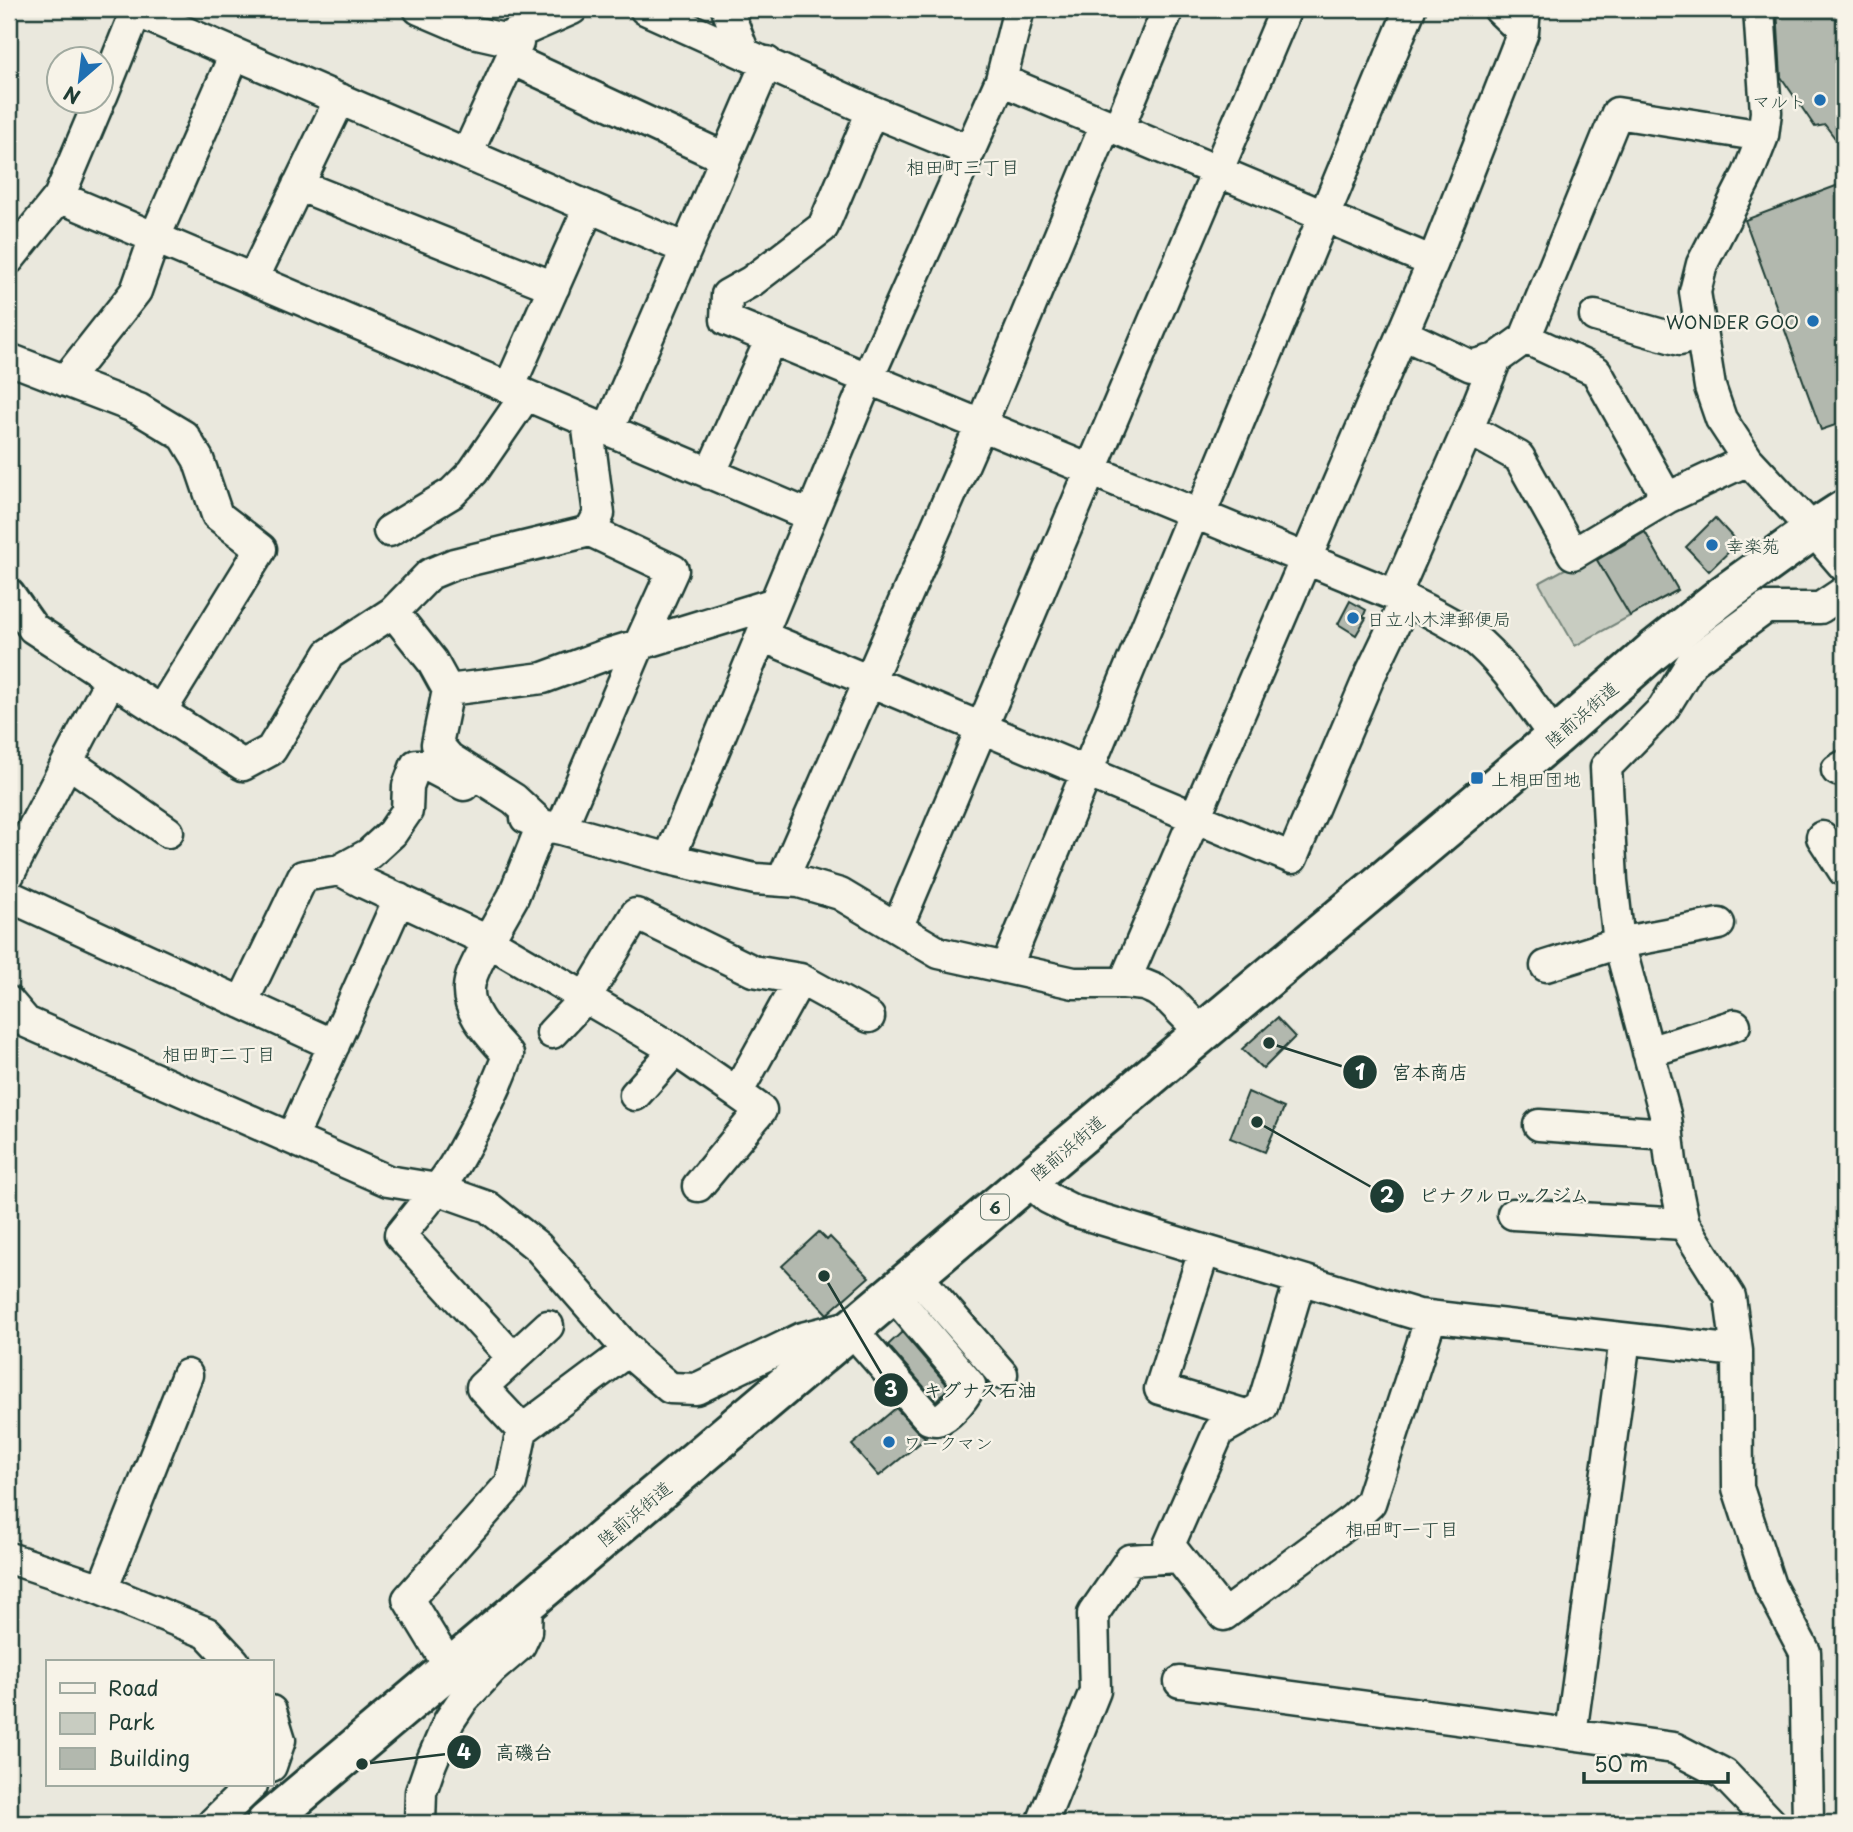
<svg xmlns="http://www.w3.org/2000/svg" width="1853" height="1832" font-family="'Playpen Sans','Klee One',sans-serif">
	<rect width="100%" height="100%" fill="#eae8dd"/>
	<filter id="ink" filterUnits="userSpaceOnUse"><feTurbulence type="fractalNoise" baseFrequency=".0143" numOctaves="2"/><feDisplacementMap in="SourceGraphic" scale="14" xChannelSelector="R" yChannelSelector="G"/><feConvolveMatrix kernelMatrix="1 2 1 2 8 2 1 2 1" color-interpolation-filters="sRGB"/></filter>
	<g filter="url(#ink)">
		<path fill="#c8ccc1" stroke="#74847a" stroke-width="2" d="M1642,527L1678,590L1575,646L1539,583Z"/>
		<path fill="#b2b8ae" stroke="#1f3d34" stroke-width="2" d="M1777,9H1844V150L1825,125L1815,127L1781,77Z
			M1844,183V422L1821,430L1745,220Z
			M1715,518L1738,543L1709,571L1686,547Z
			M1645,532L1678,590L1630,616L1597,560Z
			M1350,601L1366,610L1363,617L1366,618L1356,635L1338,624Z
			M1277,1018L1295,1037L1263,1069L1242,1049Z
			M1248,1092L1284,1108L1265,1152L1230,1138Z
			M819,1232L827,1240L830,1237L869,1277L827,1314L782,1266Z
			M902,1332L949,1387L936,1401L888,1345Z
			M896,1408L916,1430L926,1438L879,1476L852,1445Z"/>
		<g fill="none" stroke-linecap="round" stroke-linejoin="round">
			<g stroke="#1f3d34" stroke-width="35">
				<path id="minor" d="M419,9L473,32L504,39L572,9
					M645,9L872,111L970,151
					M727,9L744,53
					M1499,9L1523,32
					M1759,9L1766,112L1763,136L1748,174L1702,264L1695,292L1710,387L1721,419L1748,460L1813,530L1844,566
					M136,11L686,249
					M511,59L725,158
					M1001,80L1433,262
					M102,96L137,9
					M872,111L823,227L752,281L727,295L726,320L1406,600C1428,611 1452,622 1472,637C1503,661 1531,705 1555,737
					M1118,129L1168,9
					M467,154L518,43
					M298,185L554,287
					M59,197L811,516
					M9,259L59,197L99,102
					M253,279L340,99
					M1595,316L1680,340L1701,333
					M1403,334L1471,366L1496,359L1525,338L1596,371L1667,498
					M1525,338L1617,113L1763,136
					M9,359L139,409L184,436L198,459L217,515L261,549L161,711
					M65,381L136,291L155,237L235,54
					M509,388L589,207
					M1468,429L1519,457L1573,554L1667,498L1748,460
					M608,430L767,62
					M710,474L771,339
					M1200,515L1410,9
					M389,531L452,493L473,472L526,395
					M9,594L33,628L243,765L271,750L329,654L393,612L430,574L454,564L590,531
					M1395,595L1468,429L1496,359
					M775,603L605,655L543,678L448,690L437,744L449,758L514,799L542,825L561,829L669,859L755,879L799,882L840,894L939,953L1074,983H1124L1144,985L1156,990L1170,1000L1202,1033
					M393,612L432,661L448,690
					M762,636L1292,858L1370,675L1406,600
					M68,762L168,832
					M1837,770L1844,766
					M526,818L542,825L513,897L488,941L675,1050L737,1093L800,979L869,1017
					M561,829L639,645L673,570L590,531L599,514L587,421
					M1822,837L1844,871
					M669,859L868,378L1001,80L1019,9
					M340,870L369,854L392,833L407,811L408,786L416,765H426L464,785
					M9,874L111,679
					M782,881L981,425L1106,124
					M9,896L334,1045
					M897,928L1286,9
					M1546,966L1619,943L1719,924
					M1006,968L1194,512
					M1124,983L1433,262L1523,32L1525,9
					M9,1002L26,1022L388,1181L437,1189C451,1174 459,1157 469,1139C484,1112 498,1084 508,1055C493,1037 467,1014 469,988C470,972 482,956 488,941L362,882L340,870L303,876L242,1003
					M552,1033L586,997L636,914L753,971L800,979
					M1648,1052L1735,1025
					M635,1095L675,1050
					M1539,1125L1668,1134
					M292,1138L399,899
					M1028,1180L1048,1198L1074,1211L1419,1315L1737,1351
					M698,1186L761,1110L737,1093
					M1513,1214L1684,1224
					M1204,1251L1160,1389L1246,1415
					M916,1275L1002,1374
					M1300,1280L1262,1407L1219,1431L1169,1545L1224,1615L1353,1519L1370,1503L1431,1317
					M548,1326L482,1387L522,1430L629,1350
					M851,1329L929,1419C935,1420 936,1421 942,1418C951,1413 967,1395 970,1385L893,1294
					M513,1358L400,1235L437,1189L488,1207L538,1247L634,1357L670,1388L696,1389L802,1338L854,1325
					M9,1558L90,1585L207,1633L234,1662
					M102,1590L187,1375
					M450,1668L408,1599L511,1483L522,1430
					M1180,1682L1674,1748L1724,1774L1771,1823
					M271,1711L280,1740L271,1766
					M1571,1734L1625,1339
					M213,1823L252,1785
					M420,1823L421,1792L431,1763L449,1721L463,1700L492,1669L520,1645L526,1632L527,1603
					M1042,1823L1095,1691L1093,1614L1130,1560L1178,1557
					M1808,1823L1805,1652L1770,1586L1738,1488L1737,1351L1730,1297L1684,1224L1671,1162L1666,1118L1619,943L1612,881L1606,767L1663,709L1692,662L1766,608H1820L1844,592"/>
			</g>
			<g stroke="#1f3d34" stroke-width="44">
				<path id="highway" d="M266,1823L1202,1033L1555,737L1653,651L1726,593L1813,530L1844,510"/>
			</g>
			<use href="#minor" stroke="#f7f3e8" stroke-width="30"/>
			<use href="#highway" stroke="#f7f3e8" stroke-width="38"/>
		</g>
	</g>
	<g fill="#1f6fb2" stroke="#f7f3e8" stroke-width="2.5">
		<circle cx="1820" cy="100" r="7"/>
		<circle cx="1813" cy="321" r="7"/>
		<circle cx="1712" cy="545" r="7"/>
		<circle cx="1353" cy="618" r="7"/>
		<rect x="1470" y="771" width="14" height="14" rx="3.5"/>
		<circle cx="889" cy="1442" r="7"/>
	</g>
	<g text-anchor="middle" dominant-baseline="central" stroke-width="5" stroke-linejoin="round" paint-order="stroke">
		<rect fill="#f7f3e8" stroke="#60746a" stroke-width="2" x="981" y="1194.5" width="28" height="25" rx="5"/>
		<g font-size="16" font-weight="bold" fill="#1f3d34">
			<text x="995" y="1207">6</text>
		</g>
		<g font-size="18" fill="#1f3d34" stroke="#f7f3e8" text-anchor="start">
			<text x="1806" y="100" text-anchor="end">マルト</text>
			<text x="1799" y="321" text-anchor="end">WONDER GOO</text>
			<text x="1726" y="545">幸楽苑</text>
			<text x="1367" y="618">日立小木津郵便局</text>
			<text x="1491" y="778">上相田団地</text>
			<text x="903" y="1442">ワークマン</text>
		</g>
		<g font-size="18" fill="#1f3d34" stroke="#f7f3e8">
			<text transform="translate(1581 714) rotate(-41)">陸前浜街道</text>
			<text transform="translate(1067 1147) rotate(-40)">陸前浜街道</text>
			<text transform="translate(634 1513) rotate(-40)">陸前浜街道</text>
		</g>
		<g font-size="19" fill="#1f3d34" stroke="#f7f3e8">
			<text x="963" y="166">相田町三丁目</text>
			<text x="219" y="1053">相田町二丁目</text>
			<text x="1402" y="1528">相田町一丁目</text>
		</g>
	</g>
	<path fill="none" stroke="#1f3d34" stroke-width="2.5" d="M1269 1043L1360 1072M1257 1122L1387 1196M824 1276L891 1390M362 1764L464 1752"/>
	<g fill="#1f3d34" stroke="#f7f3e8" stroke-width="2.5">
		<circle cx="1269" cy="1043" r="7"/>
		<circle cx="1257" cy="1122" r="7"/>
		<circle cx="824" cy="1276" r="7"/>
		<circle cx="362" cy="1764" r="7"/>
		<circle cx="1360" cy="1072" r="18"/>
		<circle cx="1387" cy="1196" r="18"/>
		<circle cx="891" cy="1390" r="18"/>
		<circle cx="464" cy="1752" r="18"/>
	</g>
	<g font-size="21" text-anchor="middle" font-weight="bold" fill="#fff">
		<text x="1360" y="1080">1</text>
		<text x="1387" y="1203">2</text>
		<text x="891" y="1397">3</text>
		<text x="464" y="1760">4</text>
	</g>
	<g font-size="19" text-anchor="middle" font-weight="bold" fill="#1f3d34" stroke="#f7f3e8" stroke-width="5" stroke-linejoin="round" paint-order="stroke">
		<text x="1430" y="1079">宮本商店</text>
		<text x="1504" y="1202">ピナクルロックジム</text>
		<text x="980" y="1397">キグナス石油</text>
		<text x="524" y="1759">高磯台</text>
	</g>
	<rect width="1853" height="1832" fill="none" stroke="#f7f3e8" stroke-width="35"/>
	<rect x="18" y="18" width="1818" height="1797" fill="none" stroke="#1f3d34" stroke-width="2.5" filter="url(#ink)"/>
	<rect x="46" y="1660" width="228" height="126" fill="#f7f3e8" stroke="#a1aaa0" stroke-width="2"/>
	<rect x="60" y="1683" width="35" height="10" fill="#f7f3e8" stroke="#a1aaa0" stroke-width="2"/>
	<text x="108" y="1696" font-size="21" fill="#1f3d34">Road</text>
	<rect x="60" y="1713" width="35" height="21" fill="#c8ccc1" stroke="#a1aaa0" stroke-width="2"/>
	<text x="108" y="1730" font-size="21" fill="#1f3d34">Park</text>
	<rect x="60" y="1748" width="35" height="21" fill="#b2b8ae" stroke="#a1aaa0" stroke-width="2"/>
	<text x="108" y="1766" font-size="21" fill="#1f3d34">Building</text>
	<g transform="translate(80 80) rotate(208)"><circle r="33" fill="#f7f3e8" stroke="#a1aaa0" stroke-width="2"/>
	<path d="M0-5L12 26L0 18L-12 26Z" fill="#1f6fb2"/>
	<text y="-10" font-size="19" font-weight="bold" text-anchor="middle" fill="#1f3d34">N</text>
	</g>
	<path d="M1584 1772v10h144v-10" fill="none" stroke="#1f3d34" stroke-width="3.5"/>
	<text x="1594" y="1772" font-size="21" fill="#1f3d34" stroke="#f7f3e8" stroke-width="5" paint-order="stroke">50 m</text>
</svg>
